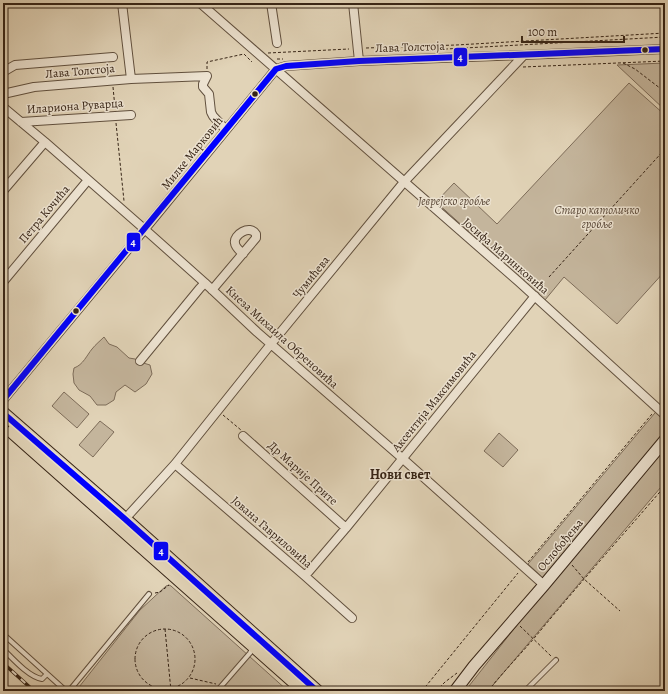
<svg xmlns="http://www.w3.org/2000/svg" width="668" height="694" font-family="Alegreya,serif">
	<rect width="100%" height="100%" fill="#e1d3b7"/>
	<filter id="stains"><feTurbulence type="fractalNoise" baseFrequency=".005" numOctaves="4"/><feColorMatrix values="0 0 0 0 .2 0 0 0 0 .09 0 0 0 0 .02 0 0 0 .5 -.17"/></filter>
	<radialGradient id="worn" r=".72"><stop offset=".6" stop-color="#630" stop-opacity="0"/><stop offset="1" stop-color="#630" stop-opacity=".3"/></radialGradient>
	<path fill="#c4b59c" stroke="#7d6c59" d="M665,63V110L617,65Z
		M629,83L665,115V271L617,324L564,277L545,300L436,202L454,183L497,224Z
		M104,337L109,344L117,347L129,358L135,359L140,362L150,365L152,374L146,384L135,392L125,385L116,392L114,400L106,405H97L90,396L79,390L74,383L73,374L74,368C83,365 87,355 92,349C96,344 100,341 104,337Z
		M64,392L89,414L77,428L52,406Z
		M665,401V435L545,580L528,564Z
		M100,421L114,432L93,457L79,445Z
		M499,433L518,450L503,467L484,451Z
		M665,447V490L661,487L488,691H465L521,620Z
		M169,585L171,586L288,691L79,690V687L140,610L166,586Z"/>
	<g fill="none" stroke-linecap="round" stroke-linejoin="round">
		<g stroke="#61503e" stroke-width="6">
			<path id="lane" d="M3,634L66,691
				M3,649C13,659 29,677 42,679L47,674
				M69,691L149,594
				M217,691L250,653L253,647
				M525,691L556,660"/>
		</g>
		<g stroke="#61503e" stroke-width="10">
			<path id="street" d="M122,3L131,79
				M200,3L519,282L665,415
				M271,3L277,43
				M353,3L359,61
				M665,3V6
				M3,72L15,65L113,57
				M3,94L34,87L131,79L207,76L203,84V87L209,94L211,112L213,116L226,130
				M3,107L45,142L150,234L205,283L257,332L402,458L544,585
				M21,122L131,115
				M3,191L45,142
				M3,282L88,180
				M212,290L256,238V234C250,224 233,235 235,243C235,247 240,251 243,254
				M140,361L200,288L205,283
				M3,400L154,218L276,69L286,66L359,61L524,55L665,49
				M243,436L346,528
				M175,464L305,576L352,618
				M125,519L175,464L271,344L404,182L524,55
				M305,576L346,528L535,296"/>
		</g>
		<g stroke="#362416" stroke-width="13">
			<path id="secondary" d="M455,691L474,666L544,585L665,440"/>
		</g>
		<g stroke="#362416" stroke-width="14">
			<path id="primary" d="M3,413L125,519L317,691
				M12,432L304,691"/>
		</g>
		<path stroke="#362416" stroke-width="1" stroke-dasharray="3 2" stroke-linecap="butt" d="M366,48L456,45L665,33
			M410,51L665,37
			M268,53L349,49
			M277,59H283
			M623,63L635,69L665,92
			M523,67L665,61
			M207,69V62L244,54L252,62
			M113,87L115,108
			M116,123L124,201
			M549,277L665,149
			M662,402L665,398
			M223,415L241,430
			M528,562L652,414
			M572,565L584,579L620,611
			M155,593L160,592L169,585
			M520,626L551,656
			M135 659a30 30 0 1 1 60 0a30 30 0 1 1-60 0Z
			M165,629L171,691
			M190,678L216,684
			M229,687L248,691
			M228,688L232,691
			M422,691L518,573
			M436,691L445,682L457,673
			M488,691C503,672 520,655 536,636C578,585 622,536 665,486"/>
		<use href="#lane" stroke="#ece2d0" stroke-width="4"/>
		<use href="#street" stroke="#ece2d0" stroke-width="8"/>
		<use href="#secondary" stroke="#ece2d0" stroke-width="11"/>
		<use href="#primary" stroke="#e1d3b7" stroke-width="12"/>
		<g stroke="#362416" stroke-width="3.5">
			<path id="rail" d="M3,663L34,691"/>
		</g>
		<use href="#rail" stroke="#ece2d0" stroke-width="2" stroke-dasharray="6" stroke-linecap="butt"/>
		<g stroke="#ece2d0" stroke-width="9">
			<path id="bus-1" d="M3,400L276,69L286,66L359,61L665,49
				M3,413L125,519L317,691"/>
		</g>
		<use href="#bus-1" stroke="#00f" stroke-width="6"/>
	</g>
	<g fill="#362416" stroke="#ece2d0" stroke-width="1.5">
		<circle cx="645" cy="50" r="3.5"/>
		<circle cx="255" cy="94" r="3.5"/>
		<circle cx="76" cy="311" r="3.5"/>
	</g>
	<g text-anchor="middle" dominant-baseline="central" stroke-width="3" stroke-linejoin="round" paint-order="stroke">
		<g font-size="12" fill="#362416" stroke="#ece2d0">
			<text transform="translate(410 47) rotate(-2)">Лава Толстоја</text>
			<text transform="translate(80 71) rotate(-5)">Лава Толстоја</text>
			<text transform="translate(75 106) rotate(-4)">Илариона Руварца</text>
			<text transform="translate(192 153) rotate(-51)">Милке Марковић</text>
			<text transform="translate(44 214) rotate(-50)">Петра Кочића</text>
			<text transform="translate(506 256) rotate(41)">Јосифа Маринковића</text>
			<text transform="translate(311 277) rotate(-51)">Чумићева</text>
			<text transform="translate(282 337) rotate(42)">Кнеза Михаила Обреновића</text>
			<text transform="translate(434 401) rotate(-51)">Аксентија Максимовића</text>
			<text transform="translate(303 473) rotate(42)">Др Марије Прите</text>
			<text transform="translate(272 532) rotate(41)">Јована Гавриловића</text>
			<text transform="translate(560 545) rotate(-50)">Ослобођења</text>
		</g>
		<g font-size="12" font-style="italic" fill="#5a4838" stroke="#ece2d0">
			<text x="454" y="201">Јеврејско гробље</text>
			<text x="597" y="210">Старо католичко<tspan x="597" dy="14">гробље</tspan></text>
		</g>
		<g font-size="14" font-weight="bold" fill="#362416" stroke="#ece2d0">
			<text x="400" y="474">Нови свет</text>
		</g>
	</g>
	<g stroke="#ece2d0" stroke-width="1.5">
		<rect x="453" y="47" width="15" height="20" rx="4" fill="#00f"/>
		<rect x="126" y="232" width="15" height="20" rx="4" fill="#00f"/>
		<rect x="153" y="541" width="16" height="20" rx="4" fill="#00f"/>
	</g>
	<g font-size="11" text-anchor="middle" font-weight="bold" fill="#fff">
		<text x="460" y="61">4</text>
		<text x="133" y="246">4</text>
		<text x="161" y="555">4</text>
	</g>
	<rect width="668" height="694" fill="none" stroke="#e1d3b7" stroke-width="16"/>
	<rect x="4" y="4" width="660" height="686" fill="none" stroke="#362416" stroke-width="2"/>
	<rect x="8" y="8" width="652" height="678" fill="none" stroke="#362416"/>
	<path d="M522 36v6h102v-6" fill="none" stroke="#362416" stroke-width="2"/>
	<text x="528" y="36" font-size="12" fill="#362416" stroke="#ece2d0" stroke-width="3" paint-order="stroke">100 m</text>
	<rect width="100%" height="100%" filter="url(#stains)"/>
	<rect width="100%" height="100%" fill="url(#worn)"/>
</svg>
